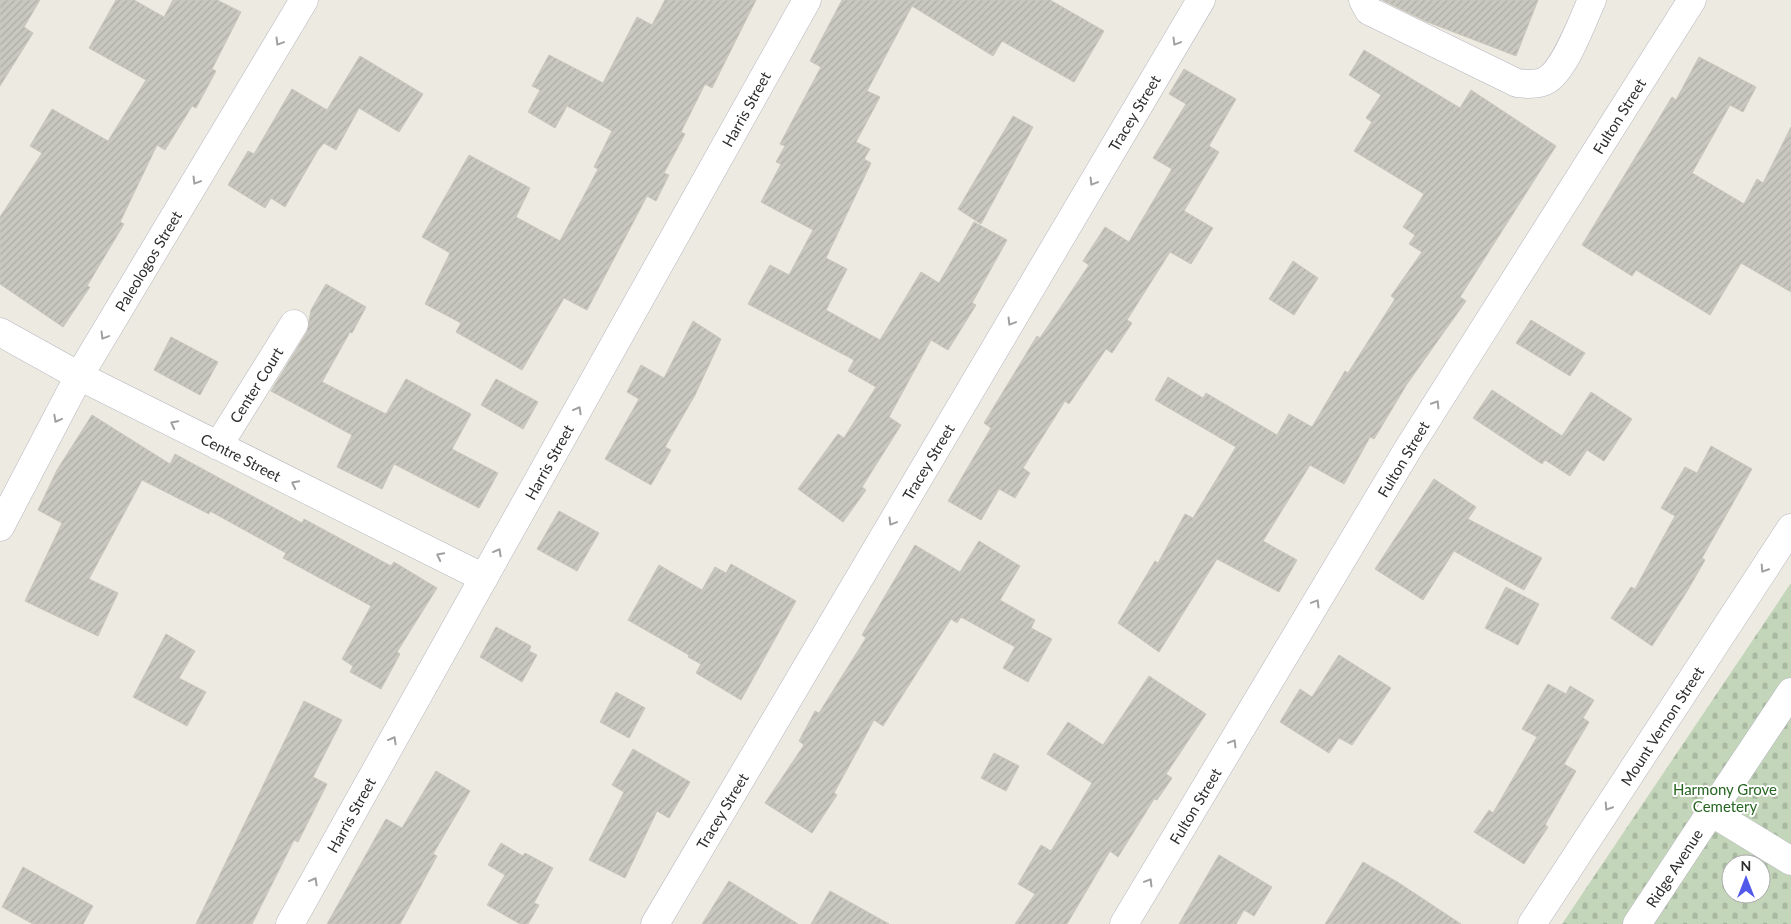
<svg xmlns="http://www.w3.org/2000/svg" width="1791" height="924" font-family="Lato,sans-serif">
	<defs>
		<pattern id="cemetery-stones" width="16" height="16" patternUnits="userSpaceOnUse" patternTransform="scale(1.25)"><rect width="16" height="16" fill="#c4d6ba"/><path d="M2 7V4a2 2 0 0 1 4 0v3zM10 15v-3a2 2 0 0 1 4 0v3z" fill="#a9b8a0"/></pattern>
		<pattern id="building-hatch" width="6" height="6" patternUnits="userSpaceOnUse" patternTransform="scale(1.25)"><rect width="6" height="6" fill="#c9c8c0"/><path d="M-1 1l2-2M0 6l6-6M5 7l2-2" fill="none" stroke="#adaca5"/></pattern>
	</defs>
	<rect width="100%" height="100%" fill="#edeae2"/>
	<path fill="url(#cemetery-stones)" fill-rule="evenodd" d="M1791,583V924H1562ZM1731,864H1761V894H1731Z"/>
	<path fill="url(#building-hatch)" stroke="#c9c6bb" d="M0,0H40L24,27L33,33L0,86Z
		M116,0H134L164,17L173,0H217L241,12L212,69L216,71L196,108L192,106L165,150L157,145L120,222L124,224L87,286L90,287L63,327L0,284V217L42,153L30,146L52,109L108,141L146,80L89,48Z
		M665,0H756L712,88L705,84L681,132L685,134L664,173L669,175L656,201L647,196L587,310L564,298L522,370L456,332L461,323L425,304L450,253L422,237L469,155L530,188L516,217L560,241L598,169L594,167L612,131L567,106L555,128L528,112L540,90L532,86L549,55L603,83L637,17L652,25Z
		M842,0H1050L1104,31L1074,82L1002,41L993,56L912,6L867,91L880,97L856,142L870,149L864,159L871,163L826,258L847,269L826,310L880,340L921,272L939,283L974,222L1007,240L972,303L976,305L948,350L931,340L889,417L901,425L862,487L866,490L843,522L798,489L838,434L844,438L876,387L848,371L854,360L748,304L770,265L789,275L813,230L761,202L781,164L776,162L785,146L780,144L821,67L810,61Z
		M1382,0H1538L1516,56L1425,21Z
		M1364,50L1460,108L1471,90L1556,146L1460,297L1466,301L1407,384L1374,439L1370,437L1344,484L1310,465L1263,541L1297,560L1279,592L1217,559L1159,652L1118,623L1155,561L1158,563L1185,514L1193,518L1236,447L1155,400L1168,377L1203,398L1206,393L1277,435L1289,414L1312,427L1345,371L1348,373L1395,299L1391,296L1422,252L1409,244L1415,235L1403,227L1424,194L1354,151L1372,122L1366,118L1381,95L1349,75Z
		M360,56L423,94L399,132L359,108L336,150L324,143L318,150L285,207L271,198L265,208L228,185L248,151L254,154L292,89L327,110Z
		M1699,57L1756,87L1743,112L1730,105L1692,173L1744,204L1757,179L1763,183L1791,127V292L1741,263L1710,315L1636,270L1632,276L1582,245L1672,97L1676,100Z
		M1184,69L1236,99L1209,146L1219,152L1184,211L1213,228L1191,264L1170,252L1127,320L1132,323L1112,353L1106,349L1069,404L1065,401L1023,468L1030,473L1015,498L999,489L981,520L948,501L991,428L984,423L1037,336L1040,338L1089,265L1083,261L1105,227L1129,242L1172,169L1153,158L1186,104L1169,94Z
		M1013,116L1033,127L981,224L958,209Z
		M1293,261L1318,278L1294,315L1269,299Z
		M326,284L366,307L352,333L350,332L322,382L386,414L406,379L471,414L452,449L498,473L479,508L394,464L382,489L337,467L352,435L271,391L307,332L311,310Z
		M1531,320L1585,353L1570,376L1516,343Z
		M693,321L721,339L695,395L665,447L671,450L651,485L605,459L639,399L627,392L641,365L664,378Z
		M171,337L218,362L200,395L154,370Z
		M496,379L538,402L523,429L481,405Z
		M1492,390L1562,436L1591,392L1632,419L1604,461L1587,450L1570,476L1545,460L1542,464L1473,418Z
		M92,415L170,464L175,454L302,523L304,519L391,566L394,562L437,588L397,652L400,654L381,689L350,672L353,666L342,659L371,606L283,558L286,553L210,511L209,514L142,480L89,579L118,593L98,636L25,601L62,523L38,510L57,470Z
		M1711,446L1752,469L1702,558L1705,560L1686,593L1652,646L1611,618L1631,587L1635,589L1675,516L1661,508L1685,467L1697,473Z
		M1434,479L1476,507L1468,519L1542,558L1524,590L1454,551L1423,600L1375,569Z
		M559,511L599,533L577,571L537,549Z
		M979,541L1020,566L1000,600L1035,620L1031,628L1052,639L1028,682L1003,668L1015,647L961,617L957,623L951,619L883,726L874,720L834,793L837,795L812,833L765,803L804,745L799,741L815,711L819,713L866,638L862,635L915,545L960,572Z
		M731,564L796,601L741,700L696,673L701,664L688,657L689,655L628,620L659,565L702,590L715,567L726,573Z
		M1506,587L1539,604L1518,645L1485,628Z
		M496,627L531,646L529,651L537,655L522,682L480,657Z
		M166,634L195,651L179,678L206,692L187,726L133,697Z
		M1339,655L1391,688L1352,745L1339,738L1329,753L1280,722L1300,689L1312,697Z
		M1149,676L1206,714L1166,774L1172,778L1157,800L1154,799L1118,857L1110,851L1067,924H1015L1035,894L1018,884L1041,845L1051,851L1092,783L1047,754L1068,722L1103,745Z
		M1548,684L1566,694L1570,686L1594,700L1583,718L1589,722L1564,764L1576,771L1545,825L1548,827L1524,864L1474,832L1489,810L1493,813L1537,737L1522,729Z
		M616,692L645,708L629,738L600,722Z
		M304,701L342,720L313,777L327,784L298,842L294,840L252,924H196Z
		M633,749L690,782L669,818L657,811L625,878L589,860L624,792L612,785Z
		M994,753L1019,766L1006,791L981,778Z
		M436,771L470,791L433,854L437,856L400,924H327L386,819L402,828Z
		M501,843L523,856L525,853L553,868L534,903L539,905L528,924H520L487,905L505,875L488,865Z
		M1219,855L1272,887L1254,916L1244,910L1236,924H1179Z
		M1363,862L1399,883L1461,924H1325Z
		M23,867L93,906L83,924H33L2,907Z
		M729,881L798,924H702Z
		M830,891L889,924H811Z"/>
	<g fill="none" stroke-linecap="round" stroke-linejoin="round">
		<g stroke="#b5b6bf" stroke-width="29">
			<path id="minor" d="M1363,0L1369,11L1517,83C1526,84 1536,85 1545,81C1565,71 1582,21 1592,0
				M0,332L79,376L484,578
				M218,446L294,324
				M0,527L79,376L304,0
				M1791,692L1711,812L1791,861
				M290,924L807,0
				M655,924L1201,0
				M1124,924L1408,449L1692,0
				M1532,924L1791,528
				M1637,924L1711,812"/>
		</g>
		<use href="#minor" stroke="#fff" stroke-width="28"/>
	</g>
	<defs><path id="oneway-chevron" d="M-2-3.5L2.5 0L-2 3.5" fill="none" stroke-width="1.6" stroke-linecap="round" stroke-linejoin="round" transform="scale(1.25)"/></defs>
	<g stroke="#a0a0a0">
		<use href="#oneway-chevron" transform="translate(279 42) rotate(121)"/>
		<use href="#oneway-chevron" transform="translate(1176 42) rotate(121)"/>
		<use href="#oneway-chevron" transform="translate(196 181) rotate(121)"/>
		<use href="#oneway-chevron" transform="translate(1093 182) rotate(121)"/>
		<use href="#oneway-chevron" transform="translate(1011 322) rotate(121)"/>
		<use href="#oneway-chevron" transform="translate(104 336) rotate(121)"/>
		<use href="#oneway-chevron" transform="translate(1436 404) rotate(-58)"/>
		<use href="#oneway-chevron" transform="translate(578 410) rotate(-61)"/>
		<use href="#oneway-chevron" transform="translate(57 419) rotate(118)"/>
		<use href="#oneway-chevron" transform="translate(174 424) rotate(-153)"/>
		<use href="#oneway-chevron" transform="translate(295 484) rotate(-153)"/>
		<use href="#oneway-chevron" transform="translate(892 522) rotate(121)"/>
		<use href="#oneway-chevron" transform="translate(498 552) rotate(-61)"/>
		<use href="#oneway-chevron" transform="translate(440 556) rotate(-153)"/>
		<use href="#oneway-chevron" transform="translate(1764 569) rotate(123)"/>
		<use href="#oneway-chevron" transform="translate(1316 603) rotate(-59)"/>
		<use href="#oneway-chevron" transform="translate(393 740) rotate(-61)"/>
		<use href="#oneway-chevron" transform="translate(1233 743) rotate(-59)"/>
		<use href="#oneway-chevron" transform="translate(1608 807) rotate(123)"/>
		<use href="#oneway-chevron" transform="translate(314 881) rotate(-61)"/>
		<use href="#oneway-chevron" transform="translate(1149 882) rotate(-59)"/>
	</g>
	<g text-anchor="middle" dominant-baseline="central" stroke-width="4" stroke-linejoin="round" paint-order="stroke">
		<g font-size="15" fill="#2d2d2d" stroke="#fff">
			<text transform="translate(746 109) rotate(-61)">Harris Street</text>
			<text transform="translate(1134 113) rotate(-59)">Tracey Street</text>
			<text transform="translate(1619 116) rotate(-58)">Fulton Street</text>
			<text transform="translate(148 261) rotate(-59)">Paleologos Street</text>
			<text transform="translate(256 385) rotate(-58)">Center Court</text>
			<text transform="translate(241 457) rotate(27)">Centre Street</text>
			<text transform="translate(1403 459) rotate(-59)">Fulton Street</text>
			<text transform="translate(549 462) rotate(-61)">Harris Street</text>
			<text transform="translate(928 462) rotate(-59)">Tracey Street</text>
			<text transform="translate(1662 726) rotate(-57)">Mount Vernon Street</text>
			<text transform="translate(1195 806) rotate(-59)">Fulton Street</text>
			<text transform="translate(722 811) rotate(-59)">Tracey Street</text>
			<text transform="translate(351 815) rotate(-61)">Harris Street</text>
			<text transform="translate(1674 868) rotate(-57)">Ridge Avenue</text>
		</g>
		<g font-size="15" fill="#276622" stroke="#fff">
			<text x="1725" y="789">Harmony Grove<tspan x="1725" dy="17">Cemetery</tspan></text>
		</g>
	</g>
	<g transform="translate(1746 879)"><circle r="24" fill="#ffffff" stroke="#ababab"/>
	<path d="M0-4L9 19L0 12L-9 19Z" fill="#5159eb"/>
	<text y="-8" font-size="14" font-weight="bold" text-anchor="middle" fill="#2d2d2d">N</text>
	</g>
</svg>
